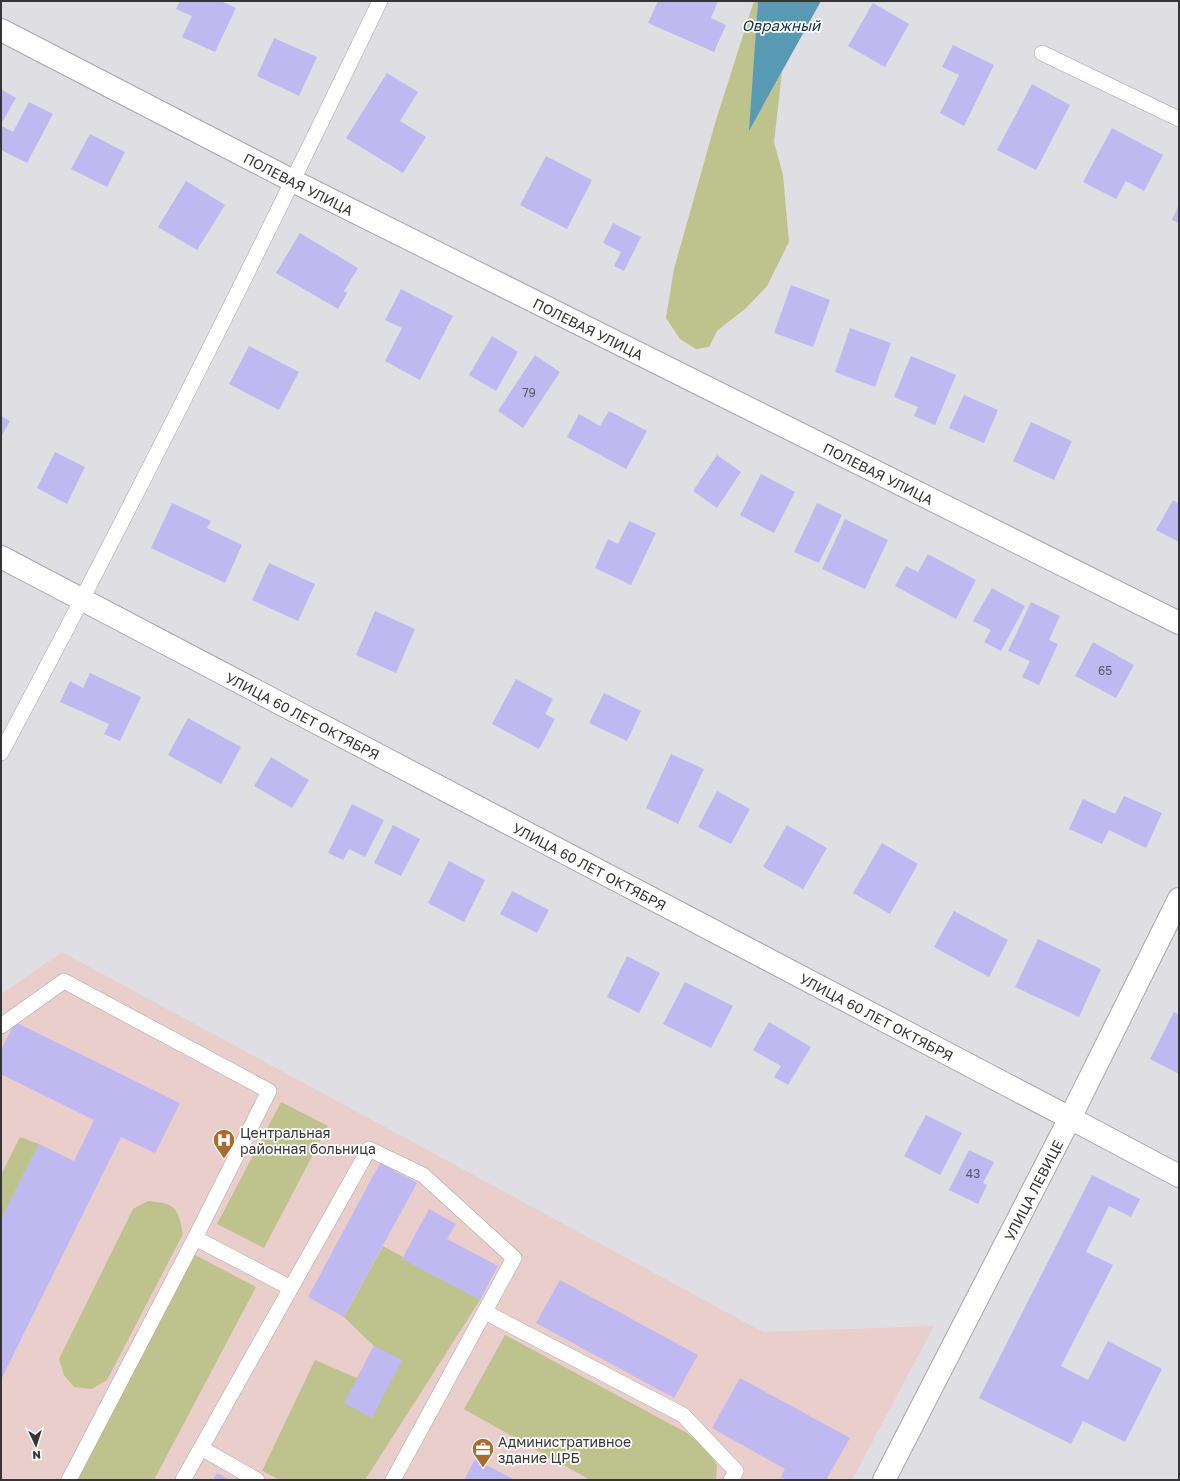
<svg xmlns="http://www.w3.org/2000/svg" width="1180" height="1481" font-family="'Golos Text',sans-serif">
	<rect width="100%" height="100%" fill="#dfdee3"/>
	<path fill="#e9cecc" d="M62,952L763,1332L934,1326L852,1480H1V994Z"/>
	<path fill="#bec28c" d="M754,1H758L750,129L782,72L774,142L783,175L789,242L767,286L746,308L717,331L709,347L696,349L680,339L666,318L674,269L716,120Z
		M281,1102L328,1126L264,1248L217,1224Z
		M20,1137L39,1144L1,1220V1175Z
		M148,1201C175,1203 178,1207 183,1234L107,1380L92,1389L74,1387L64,1375L59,1359L133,1209Z
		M383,1246L480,1300L365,1480H280L262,1471L315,1360L357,1378L374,1346L344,1317Z
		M193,1254L256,1287L154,1480H74Z
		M505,1335L687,1433L705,1448L717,1465L716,1480H590L464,1409Z"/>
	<path fill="#5899b4" d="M758,1H821L749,131Z"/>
	<path fill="#c0b9f1" d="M180,1H221L236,8L215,52L182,37L192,16L176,9Z
		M658,1H718L711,18L726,25L714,52L648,23Z
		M873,3L909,24L885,67L848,46Z
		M274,38L317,57L299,96L257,76Z
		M953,45L994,65L964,126L940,113L959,75L942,67Z
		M387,73L418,92L400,121L426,137L403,173L346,138Z
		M1032,84L1070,105L1036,170L997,150Z
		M1,89L16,98L1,124Z
		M29,102L53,114L27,163L1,150V129L2,126L13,132Z
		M1112,128L1163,155L1144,191L1126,181L1116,199L1083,182Z
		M90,134L125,152L107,187L71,169Z
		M546,156L592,180L567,229L520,205Z
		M186,181L225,205L197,250L158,227Z
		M1179,204V223L1172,220Z
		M613,223L641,237L624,271L614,266L621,252L603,243Z
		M300,233L358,268L344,291L347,293L338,309L276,273Z
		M791,285L830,300L813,347L774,333Z
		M401,289L453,316L420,380L385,361L402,328L385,320Z
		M850,328L891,343L875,387L835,372Z
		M492,336L518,352L496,391L469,375Z
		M249,346L299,372L279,410L229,384Z
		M535,355L560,372L523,428L498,411Z
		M911,356L956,375L935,425L914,416L918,407L894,397Z
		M964,395L998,410L984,443L949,428Z
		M609,411L647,431L626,469L567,437L579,414L600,426Z
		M1,416L10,421L1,437Z
		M1031,422L1072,441L1054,480L1013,461Z
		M55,452L85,467L67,504L37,488Z
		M717,455L741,472L717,508L693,491Z
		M761,474L795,492L774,533L740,515Z
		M1173,500L1179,504V542L1156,530Z
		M172,503L211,521L207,528L242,545L225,583L151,548Z
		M817,503L842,515L819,563L794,552Z
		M845,519L888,540L865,589L822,569Z
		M629,521L656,533L631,585L595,568L608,539L618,544Z
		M928,554L976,580L956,619L895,586L906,566L918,572Z
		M269,563L315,584L298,621L252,600Z
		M992,588L1025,606L1001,651L984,642L991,630L973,621Z
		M1031,602L1060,616L1049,640L1058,644L1039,685L1022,677L1030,661L1008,651Z
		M375,611L415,629L396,673L356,655Z
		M1093,642L1134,665L1116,698L1075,676Z
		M90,673L141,697L120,741L104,734L109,724L60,702L70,681L83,688Z
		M516,679L553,699L545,714L555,719L539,749L492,724Z
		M604,693L641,711L627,741L589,723Z
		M188,718L241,747L221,784L168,755Z
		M671,754L704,769L678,824L646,808Z
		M271,757L309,780L292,808L254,786Z
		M717,791L750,809L731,844L698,827Z
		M1124,796L1162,813L1146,848L1109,830L1102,844L1069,829L1083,799L1115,814Z
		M352,804L384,820L365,857L349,849L343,860L328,853Z
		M393,825L420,839L401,876L374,863Z
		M787,825L827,848L803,889L763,867Z
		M882,843L918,864L890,914L853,893Z
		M449,861L485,880L464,922L428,903Z
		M512,891L549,910L537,933L500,914Z
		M954,911L1008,940L989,977L934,947Z
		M1038,939L1101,969L1079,1017L1015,987Z
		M627,956L660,973L639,1013L607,997Z
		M685,982L733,1006L711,1048L663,1024Z
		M1174,1012L1179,1015V1074L1150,1059Z
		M15,1022L180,1103L155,1153L121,1137L1,1380V1220L39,1144L74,1161L94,1120L1,1074V1050Z
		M769,1022L811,1047L788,1085L774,1077L781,1066L753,1050Z
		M926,1115L962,1133L940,1175L904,1156Z
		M969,1150L994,1162L983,1183L987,1185L978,1204L949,1190Z
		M380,1163L417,1183L344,1317L308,1297Z
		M1092,1175L1140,1199L1131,1217L1109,1206L1086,1252L1113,1265L1061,1366L1088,1380L1108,1341L1162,1369L1125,1442L1083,1421L1071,1444L979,1398Z
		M429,1209L456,1224L447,1239L498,1266L480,1300L402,1259Z
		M560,1280L698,1355L674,1398L536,1323Z
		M374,1346L402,1360L372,1418L344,1403Z
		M740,1378L850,1438L826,1480H786L781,1477L785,1469L712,1428Z
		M475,1459L515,1480H464Z
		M217,1473L231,1480H213Z"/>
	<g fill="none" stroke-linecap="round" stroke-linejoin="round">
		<g stroke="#a6a6aa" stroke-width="16">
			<path id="service" d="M1042,53L1179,119
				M1,753C133,506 258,254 380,1
				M1,1026L64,981L269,1091L195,1238L291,1288
				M485,1312L683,1415L736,1471L731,1480
				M201,1448L257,1480
				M69,1480L195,1238
				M183,1480L369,1149L423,1175L514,1258L393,1480"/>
		</g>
		<g stroke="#a6a6aa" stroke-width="24">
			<g id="minor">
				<path id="s1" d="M1,30L293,181L1179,623"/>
				<path id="s2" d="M1,557L1070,1118L1179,899"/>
			</g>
		</g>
		<g stroke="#a6a6aa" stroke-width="24">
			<g id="tertiary">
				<path id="s3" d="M884,1480L1070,1118L1179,1176"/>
			</g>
		</g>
		<use href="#service" stroke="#fff" stroke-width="15"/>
		<use href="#minor" stroke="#fff" stroke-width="22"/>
		<use href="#tertiary" stroke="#fff" stroke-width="22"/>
	</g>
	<defs>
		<g id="hospital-pin" transform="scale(1.15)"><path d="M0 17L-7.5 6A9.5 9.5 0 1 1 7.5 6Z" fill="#a86c2f" stroke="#fff"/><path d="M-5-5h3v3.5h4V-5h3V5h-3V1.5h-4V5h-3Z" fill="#fff"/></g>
		<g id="office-pin" transform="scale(1.15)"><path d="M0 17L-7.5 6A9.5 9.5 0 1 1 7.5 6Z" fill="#a86c2f" stroke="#fff"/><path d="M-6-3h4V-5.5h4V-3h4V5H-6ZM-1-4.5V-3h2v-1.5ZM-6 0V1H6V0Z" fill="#fff"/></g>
	</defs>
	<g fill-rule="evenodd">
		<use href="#hospital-pin" x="224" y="1140"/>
		<use href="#office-pin" x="483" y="1449"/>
	</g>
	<g text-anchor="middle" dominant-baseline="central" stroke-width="3.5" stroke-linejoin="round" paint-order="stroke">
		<g font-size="12" fill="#585565">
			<text x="529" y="392">79</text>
			<text x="1105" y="670">65</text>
			<text x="973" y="1173">43</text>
		</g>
		<g font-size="14" fill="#353436" stroke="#fff">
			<text stroke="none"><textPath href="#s1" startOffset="335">ПОЛЕВАЯ УЛИЦА</textPath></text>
			<text stroke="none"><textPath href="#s1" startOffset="659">ПОЛЕВАЯ УЛИЦА</textPath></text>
			<text stroke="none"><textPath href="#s1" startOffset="983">ПОЛЕВАЯ УЛИЦА</textPath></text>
			<text stroke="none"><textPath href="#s2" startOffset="341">УЛИЦА 60 ЛЕТ ОКТЯБРЯ</textPath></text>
			<text stroke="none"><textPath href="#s2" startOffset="665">УЛИЦА 60 ЛЕТ ОКТЯБРЯ</textPath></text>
			<text stroke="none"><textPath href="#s2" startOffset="989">УЛИЦА 60 ЛЕТ ОКТЯБРЯ</textPath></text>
			<text stroke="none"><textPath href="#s3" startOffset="326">УЛИЦА ЛЕВИЦЕ</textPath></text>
		</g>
		<g font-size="14" fill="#353436" stroke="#fff" text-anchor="start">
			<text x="240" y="1132">Центральная<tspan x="240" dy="16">районная больница</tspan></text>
			<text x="498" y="1441">Административное<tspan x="498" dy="16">здание ЦРБ</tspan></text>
		</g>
		<g font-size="15" font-style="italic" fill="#12313e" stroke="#fff">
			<text x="781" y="25">Овражный</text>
		</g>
	</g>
	<rect width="1180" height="1481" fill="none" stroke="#353436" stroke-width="4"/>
	<g transform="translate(36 1445) rotate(176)" stroke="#ffffff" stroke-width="3" paint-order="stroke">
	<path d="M0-3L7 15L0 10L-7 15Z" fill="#353436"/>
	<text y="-6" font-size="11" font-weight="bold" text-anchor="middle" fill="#353436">N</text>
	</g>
</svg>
